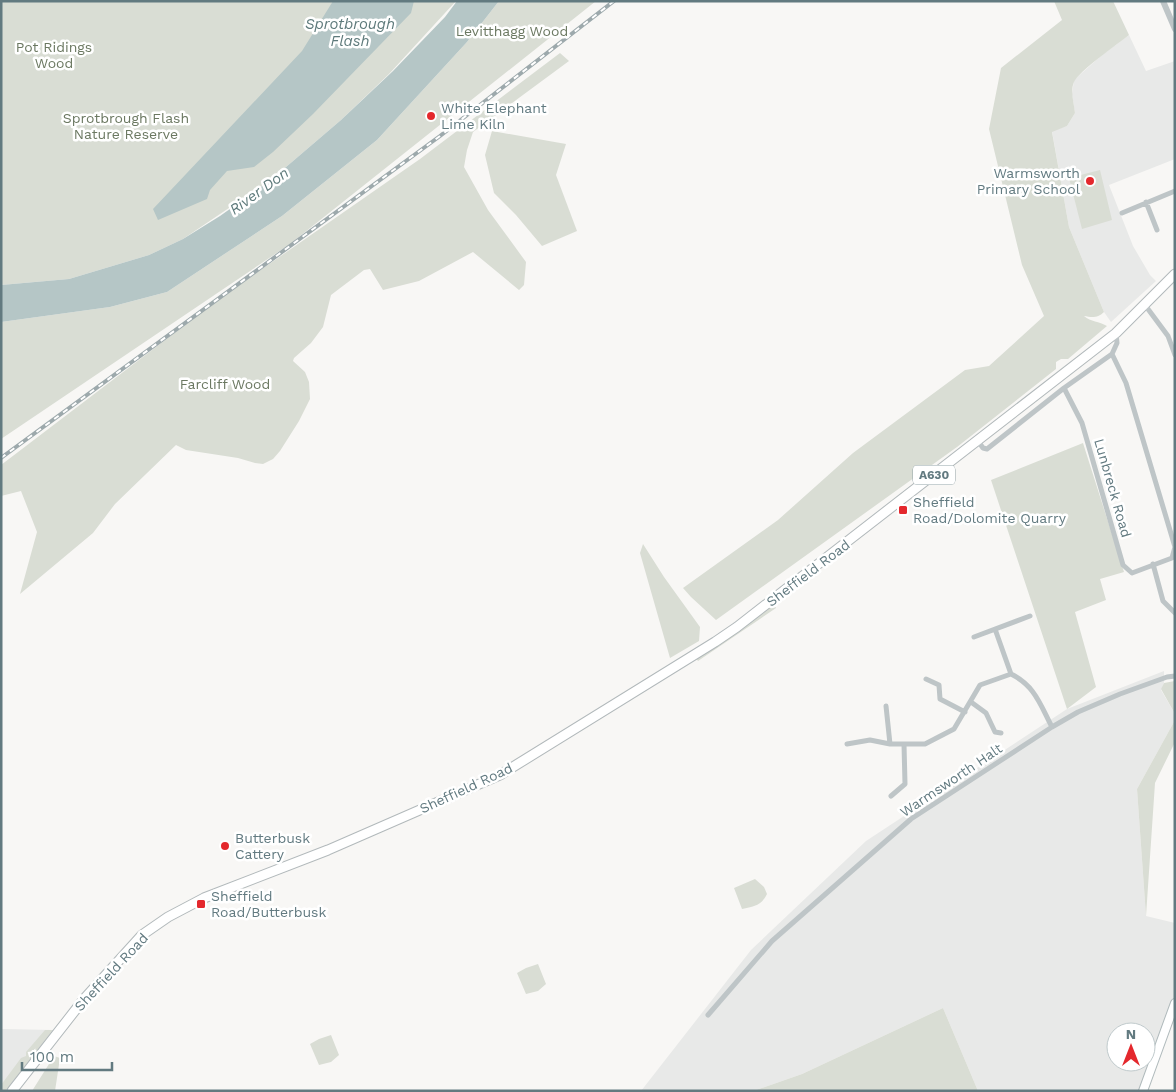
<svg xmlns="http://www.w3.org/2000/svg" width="1176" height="1092" font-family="'Work Sans',sans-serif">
	<rect width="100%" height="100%" fill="#f8f7f5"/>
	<path fill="#e8e9e8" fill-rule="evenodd" d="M1129,35L1146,71L1175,61V159L1109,185L1133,246L1150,275L1156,281L1111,322L1104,312L1069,227L1052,131L1067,126L1075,113L1072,94L1074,80L1102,55Z
		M1164,671V683L1161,690L1175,714V720L1137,789L1146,916L1175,923V1003L1143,1091H978L943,1008L802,1074L753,1091H641L751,950L866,841L1067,709ZM1116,1032H1146V1062H1116Z
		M1,1029L53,1030L5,1091H1Z"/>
	<path fill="#d9ddd4" d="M1,1H456L389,74L341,120L272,179L183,239L149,255L69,279L1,285Z
		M499,1H596L290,244L1,439V322L110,307L167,292L282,216L377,140L467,42Z
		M1054,1H1113L1129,35C1119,43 1078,72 1074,82C1070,91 1074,103 1075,113L1067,126L1052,132L1069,227L1104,312C1097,319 1091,317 1084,316C1091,322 1099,321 1107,326L1068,359H1061L1056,362V369L957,447L716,620L691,597L683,588L778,520L853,453L965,370L989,366L1044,316L1022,265L989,129L1001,68L1062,20Z
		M560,53L569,61L473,132L467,150L464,167L488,210L526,262L524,285L519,290L473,252L419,281L383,290L370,269L364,270L331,295L323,327L311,343L294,358L293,361L305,372L309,382L310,399L299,421L280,451L273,459L263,464L255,463L238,458L186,450L176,445L115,504L93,533L20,594L37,532L21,491L1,496V465L219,299L420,159Z
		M492,131L566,144L556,175L577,231L542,246L516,215L494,193L485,155Z
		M1100,170L1112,220L1082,229L1069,178Z
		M1083,443L1124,572L1100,579L1106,600L1075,612L1096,687L1067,709L991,480Z
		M643,544L664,577L700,627L699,641L670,658L640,553Z
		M774,603L776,608L698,661L695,657Z
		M1175,681V714L1161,689L1164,683Z
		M1175,720V742L1155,783L1146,916L1137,789Z
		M755,879L764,887L767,894C761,906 754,906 742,909L734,888Z
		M538,964L546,984L538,991L526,994L517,973L526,968Z
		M943,1008L978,1091H753L802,1074Z
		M45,1030H53L8,1088L5,1091H1V1085L21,1058L26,1056V1052Z
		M331,1035L339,1055L331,1062L319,1065L310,1044L319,1039Z
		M54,1056L60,1058L55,1091H32Z"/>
	<path fill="#b5c6c6" d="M333,1H414L411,13L313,114L273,152L254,167L227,171L210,190L207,199L158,220L153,209L302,51Z
		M457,1H499L467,42L377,140L282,216L167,292L110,307L1,322V285L69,279L149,255L183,239L220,216L272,179L341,120L393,71L445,17Z"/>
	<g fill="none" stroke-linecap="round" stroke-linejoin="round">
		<g stroke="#b0babc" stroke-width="10">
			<path id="secondary" d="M1143,1091L1175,1003"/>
		</g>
		<g stroke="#b2b9bb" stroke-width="11">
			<path id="primary" d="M12,1091L84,999L142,935L168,917L204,898L328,850L500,775L715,642L737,627L1116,333L1175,274"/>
		</g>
		<path stroke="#bec5c7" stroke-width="5" d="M1146,202L1157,230
			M1122,213L1175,191
			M1145,305L1168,336L1175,355
			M1064,388L1082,423L1123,565L1132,573L1172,558L1175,547L1126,383L1112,354
			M978,441L983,448L987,449L1064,388L1112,354L1117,343L1116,333
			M1153,564L1163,601L1175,613
			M995,629L1011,674
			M974,637L1030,616
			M926,679L939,685L940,699L965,712
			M971,702L986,713L995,732L1001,733
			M886,706L890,744
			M847,744L870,740L890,744H925L954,729L980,685L1011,674C1035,686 1040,704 1052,727
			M891,796L905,784L904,744
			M708,1015L772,941L911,819L1052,727L1078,712L1120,694L1167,677L1175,676"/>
		<path stroke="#bec5c7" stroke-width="6" d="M1163,1L1175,29"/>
		<use href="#secondary" stroke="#fff" stroke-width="8"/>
		<use href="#primary" stroke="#fff" stroke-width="9"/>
		<g stroke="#9da9ac" stroke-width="4">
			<path id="rail" d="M1,458L440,136L614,1"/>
		</g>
		<use href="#rail" stroke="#fff" stroke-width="2" stroke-dasharray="5.5" stroke-linecap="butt"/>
	</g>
	<g fill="#e4282d" stroke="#fff" stroke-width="2">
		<circle cx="431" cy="116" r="5"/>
		<circle cx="1090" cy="181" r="5"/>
		<rect x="898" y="505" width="10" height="10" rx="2.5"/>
		<circle cx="225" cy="846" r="5"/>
		<rect x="196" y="899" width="10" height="10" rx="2.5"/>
	</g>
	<g text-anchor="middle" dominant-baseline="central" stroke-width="5" stroke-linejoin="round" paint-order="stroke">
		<rect fill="#fff" stroke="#91a2a6" stroke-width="1" x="913" y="465.5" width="42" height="19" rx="4"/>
		<g font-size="12" font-weight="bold" fill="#627a80">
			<text x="934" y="475">A630</text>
		</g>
		<g font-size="14" fill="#6b7861" stroke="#fff">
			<text x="512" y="31">Levitthagg Wood</text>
			<text x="54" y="47">Pot Ridings<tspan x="54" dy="16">Wood</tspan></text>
			<text x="126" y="118">Sprotbrough Flash<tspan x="126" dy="16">Nature Reserve</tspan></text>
			<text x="225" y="384">Farcliff Wood</text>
		</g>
		<g font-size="14" fill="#627a80" stroke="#fff" text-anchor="start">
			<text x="441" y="108">White Elephant<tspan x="441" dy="16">Lime Kiln</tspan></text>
			<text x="1080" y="173" text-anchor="end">Warmsworth<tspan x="1080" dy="16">Primary School</tspan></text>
			<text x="913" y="502">Sheffield<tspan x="913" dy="16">Road/Dolomite Quarry</tspan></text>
			<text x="235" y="838">Butterbusk<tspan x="235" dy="16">Cattery</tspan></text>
			<text x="211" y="896">Sheffield<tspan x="211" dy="16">Road/Butterbusk</tspan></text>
		</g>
		<g font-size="14" fill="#627a80" stroke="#fff">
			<text transform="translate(1113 488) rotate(74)">Lunbreck Road</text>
			<text transform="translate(808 573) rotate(-37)">Sheffield Road</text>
			<text transform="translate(951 780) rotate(-34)">Warmsworth Halt</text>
			<text transform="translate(466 788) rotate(-25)">Sheffield Road</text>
			<text transform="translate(111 972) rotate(-47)">Sheffield Road</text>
		</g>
		<g font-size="15" font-style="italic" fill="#5e7a7b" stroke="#fff">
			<text x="350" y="24">Sprotbrough<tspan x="350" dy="17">Flash</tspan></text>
			<text transform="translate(259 191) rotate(-36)">River Don</text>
		</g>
	</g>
	<rect width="1176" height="1092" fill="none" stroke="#627a80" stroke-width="5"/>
	<g transform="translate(1131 1047)"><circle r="24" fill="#ffffff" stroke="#c0cacc"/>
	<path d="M0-4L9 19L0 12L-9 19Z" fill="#e4282d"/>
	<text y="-8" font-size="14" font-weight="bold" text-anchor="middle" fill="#627a80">N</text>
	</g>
	<path d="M22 1062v8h90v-8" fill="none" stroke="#627a80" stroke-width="2.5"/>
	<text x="30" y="1062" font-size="15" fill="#627a80" stroke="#ffffff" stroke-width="4" paint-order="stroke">100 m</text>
</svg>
